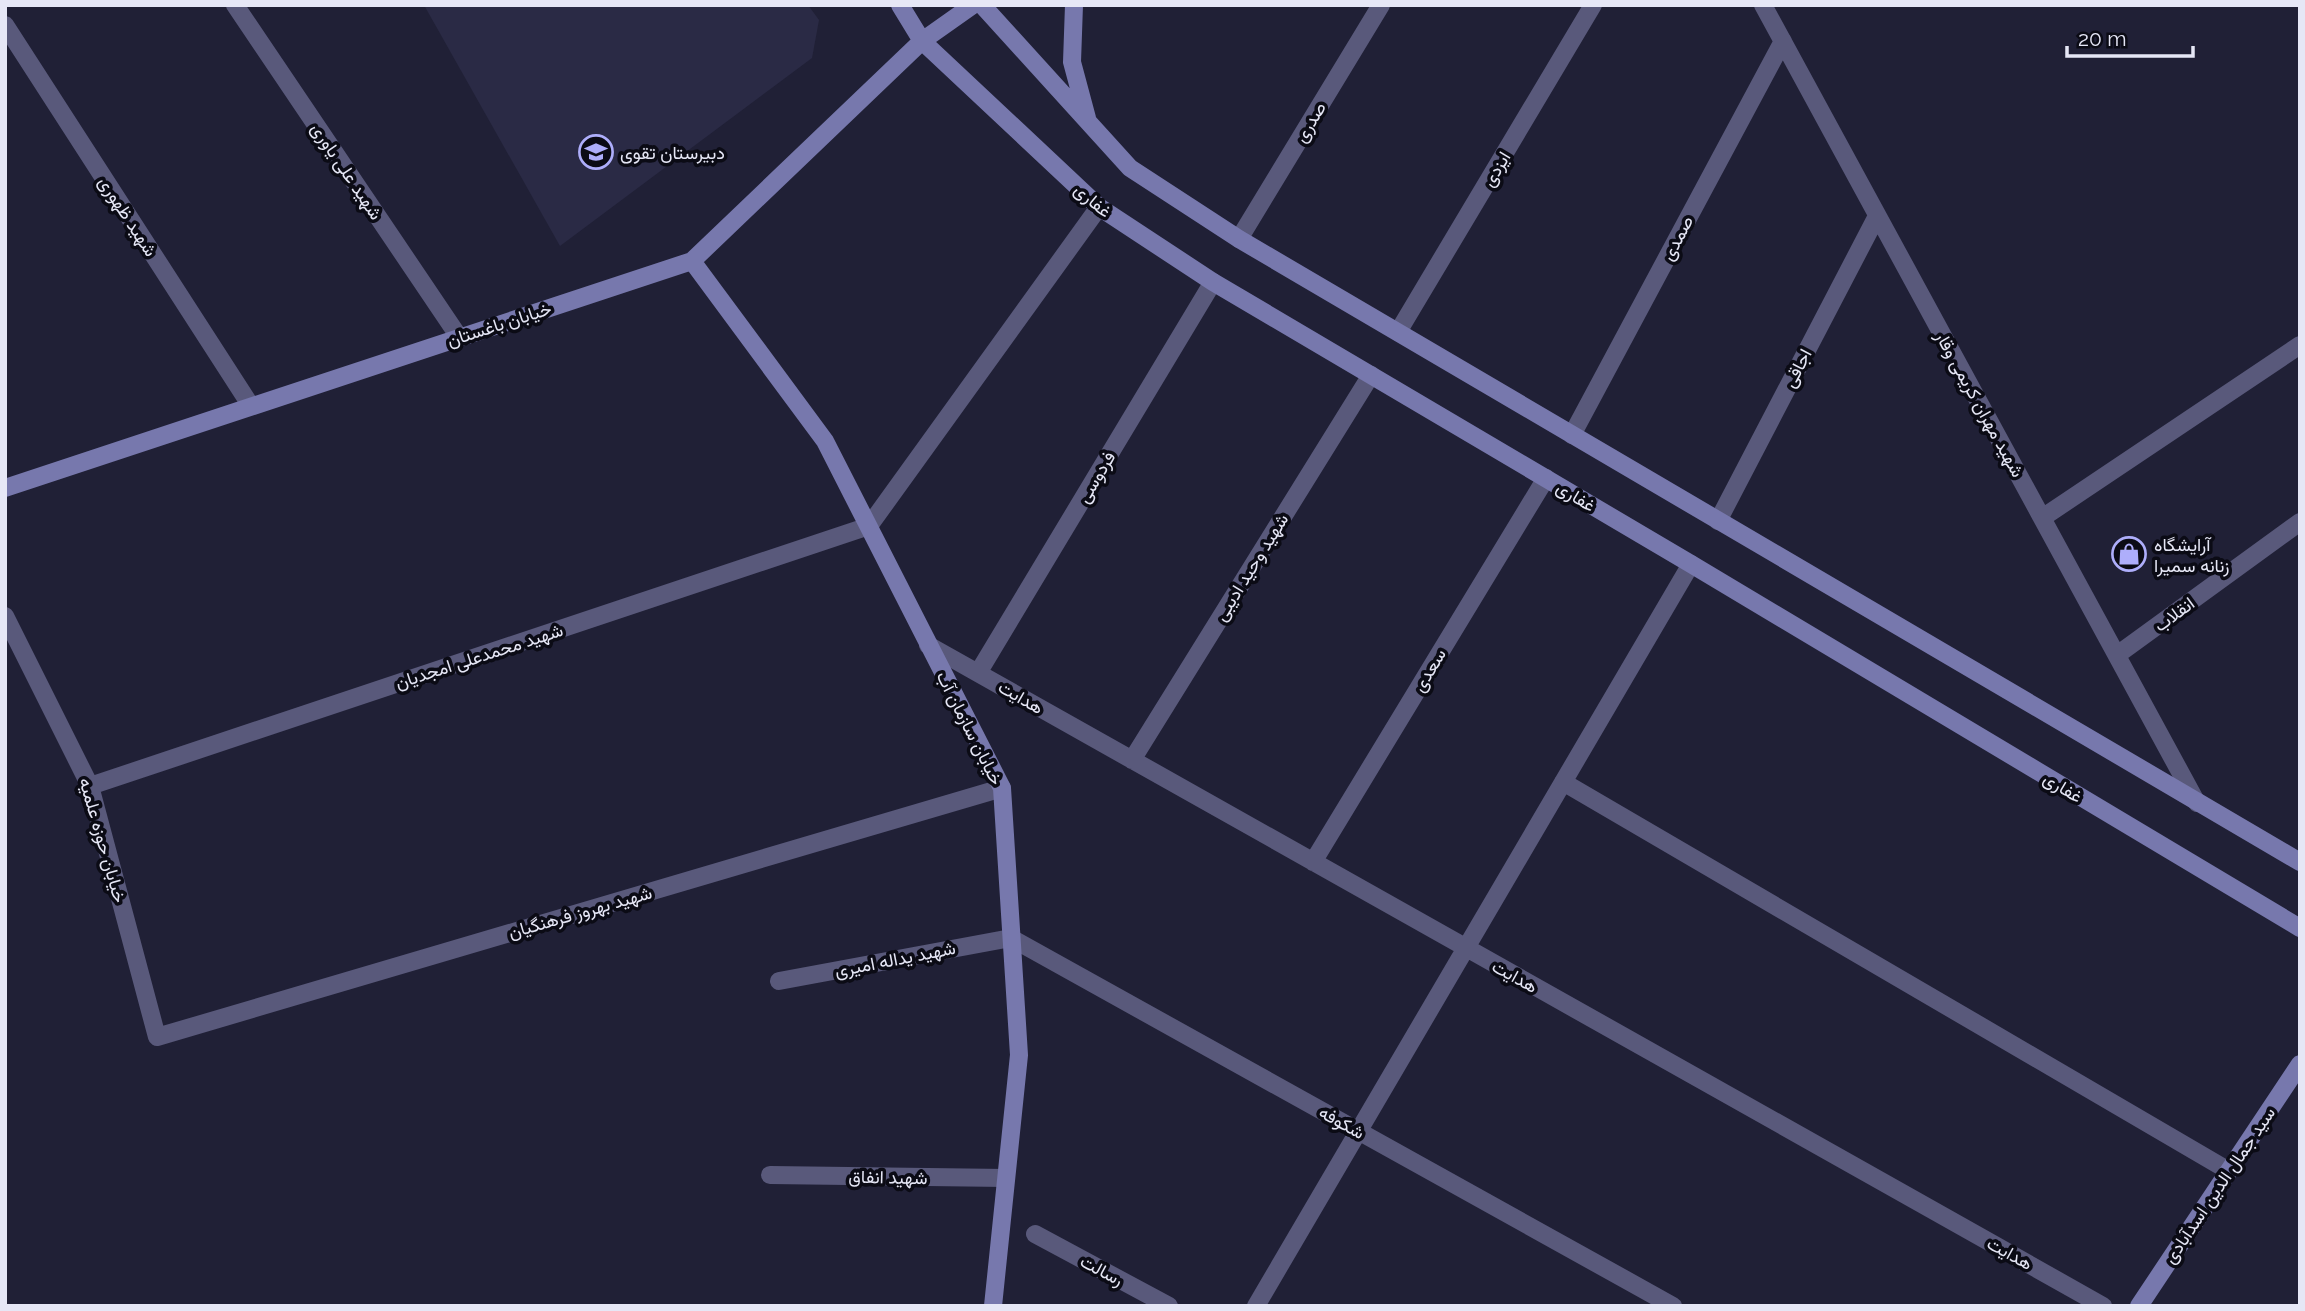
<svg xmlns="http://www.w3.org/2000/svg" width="2305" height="1311" font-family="Raleway,Vazirmatn,sans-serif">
	<rect width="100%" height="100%" fill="#202036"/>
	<path fill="#2a2a45" d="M424,5H808L819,20L812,58L560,246Z"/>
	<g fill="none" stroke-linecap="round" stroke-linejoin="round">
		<path stroke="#59597b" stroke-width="18" d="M235,5L459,337
			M1763,5L2197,803
			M5,25L251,406
			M1239,239L1381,5
			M1398,332L1593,5
			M1572,435L1783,41
			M2042,518L2300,345
			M1718,521L1877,216
			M5,616L90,786L157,1037L1002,788
			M928,645L2103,1306
			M2117,655L2300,522
			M978,673L1213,282
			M1132,760L1371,375
			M1563,782L2229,1171
			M90,786L869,526L1099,207
			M1313,862L1546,478
			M779,981L1011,938L1673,1306
			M770,1175L1006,1178
			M1035,1234L1169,1306
			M1256,1306L1691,564"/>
		<path stroke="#7778ad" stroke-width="18" d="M900,5L922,41L1099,207L1213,282L1691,564L2300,928
			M982,5L1130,168L1239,239L2300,862
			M1074,5L1072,62L1087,118
			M692,261L825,441L1002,788L1019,1055L993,1306
			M5,488L692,261L922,41L973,5
			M2139,1306L2300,1064"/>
	</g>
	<defs>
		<g id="school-ring" transform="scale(1.75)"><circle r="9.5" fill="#0b0b15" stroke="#aeaefb" stroke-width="1.5"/><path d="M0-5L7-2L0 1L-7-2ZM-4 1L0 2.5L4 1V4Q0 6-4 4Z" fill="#aeaefb"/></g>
		<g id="shop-ring" transform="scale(1.75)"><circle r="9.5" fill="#0b0b15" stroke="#aeaefb" stroke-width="1.5"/><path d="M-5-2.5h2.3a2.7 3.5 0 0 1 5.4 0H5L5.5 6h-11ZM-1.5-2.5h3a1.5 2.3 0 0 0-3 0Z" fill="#aeaefb"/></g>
	</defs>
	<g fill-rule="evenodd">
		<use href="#school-ring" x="596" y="152"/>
		<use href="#shop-ring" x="2129" y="554"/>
	</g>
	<g text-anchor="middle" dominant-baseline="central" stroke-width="7" stroke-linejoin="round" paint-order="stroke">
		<g font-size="18" fill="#e6e7f6" stroke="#0b0b15">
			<text transform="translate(1310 122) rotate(-59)">صدری</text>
			<text transform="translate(1496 169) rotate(-59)">ایزدی</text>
			<text transform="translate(347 171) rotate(56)">شهید علی یاوری</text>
			<text transform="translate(1093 200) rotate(40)">غفاری</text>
			<text transform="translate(128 216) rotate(57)">شهید ظهوری</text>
			<text transform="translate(1677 238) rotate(-62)">صمدی</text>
			<text transform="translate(499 324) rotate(-18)">خیابان باغستان</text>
			<text transform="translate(1797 368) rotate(-62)">اجاقی</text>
			<text transform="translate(1980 404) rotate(61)">شهید مهران کریمی وقار</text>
			<text transform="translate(1096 477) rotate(-59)">فردوسی</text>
			<text transform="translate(1576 496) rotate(31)">غفاری</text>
			<text transform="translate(1251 567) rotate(-58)">شهید وحید ادیبی</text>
			<text transform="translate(2174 614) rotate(-36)">انقلاب</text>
			<text transform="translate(479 656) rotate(-18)">شهید محمدعلی امجدیان</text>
			<text transform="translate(1429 670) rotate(-59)">سعدی</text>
			<text transform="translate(1021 697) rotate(30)">هدایت</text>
			<text transform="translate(970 728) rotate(63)">خیابان سازمان آب</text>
			<text transform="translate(2063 787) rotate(31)">غفاری</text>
			<text transform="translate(103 840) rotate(74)">خیابان حوزه علمیه</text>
			<text transform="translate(580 912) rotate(-16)">شهید بهروز فرهنگیان</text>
			<text transform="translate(895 959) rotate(-11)">شهید یداله امیری</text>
			<text transform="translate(1515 976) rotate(29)">هدایت</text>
			<text transform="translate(1342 1122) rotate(29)">شکوفه</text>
			<text transform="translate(888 1177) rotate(1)">شهید انفاق</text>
			<text transform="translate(2219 1185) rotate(-56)">سید جمال الدین اسدآبادی</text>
			<text transform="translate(2010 1253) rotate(29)">هدایت</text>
			<text transform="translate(1102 1270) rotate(28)">رسالت</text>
		</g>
		<g font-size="18" fill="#e6e7f6" stroke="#0b0b15" text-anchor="start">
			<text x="620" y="152">دبیرستان تقوی</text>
			<text x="2154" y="544">آرایشگاه<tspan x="2154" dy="21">زنانه سمیرا</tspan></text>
		</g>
	</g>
	<rect width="2305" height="1311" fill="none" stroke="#e6e7f6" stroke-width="14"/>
	<path d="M2067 46v10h126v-10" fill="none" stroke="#e6e7f6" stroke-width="3.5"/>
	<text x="2078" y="46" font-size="21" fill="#e6e7f6" stroke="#0b0b15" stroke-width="5" paint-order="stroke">20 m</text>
</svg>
